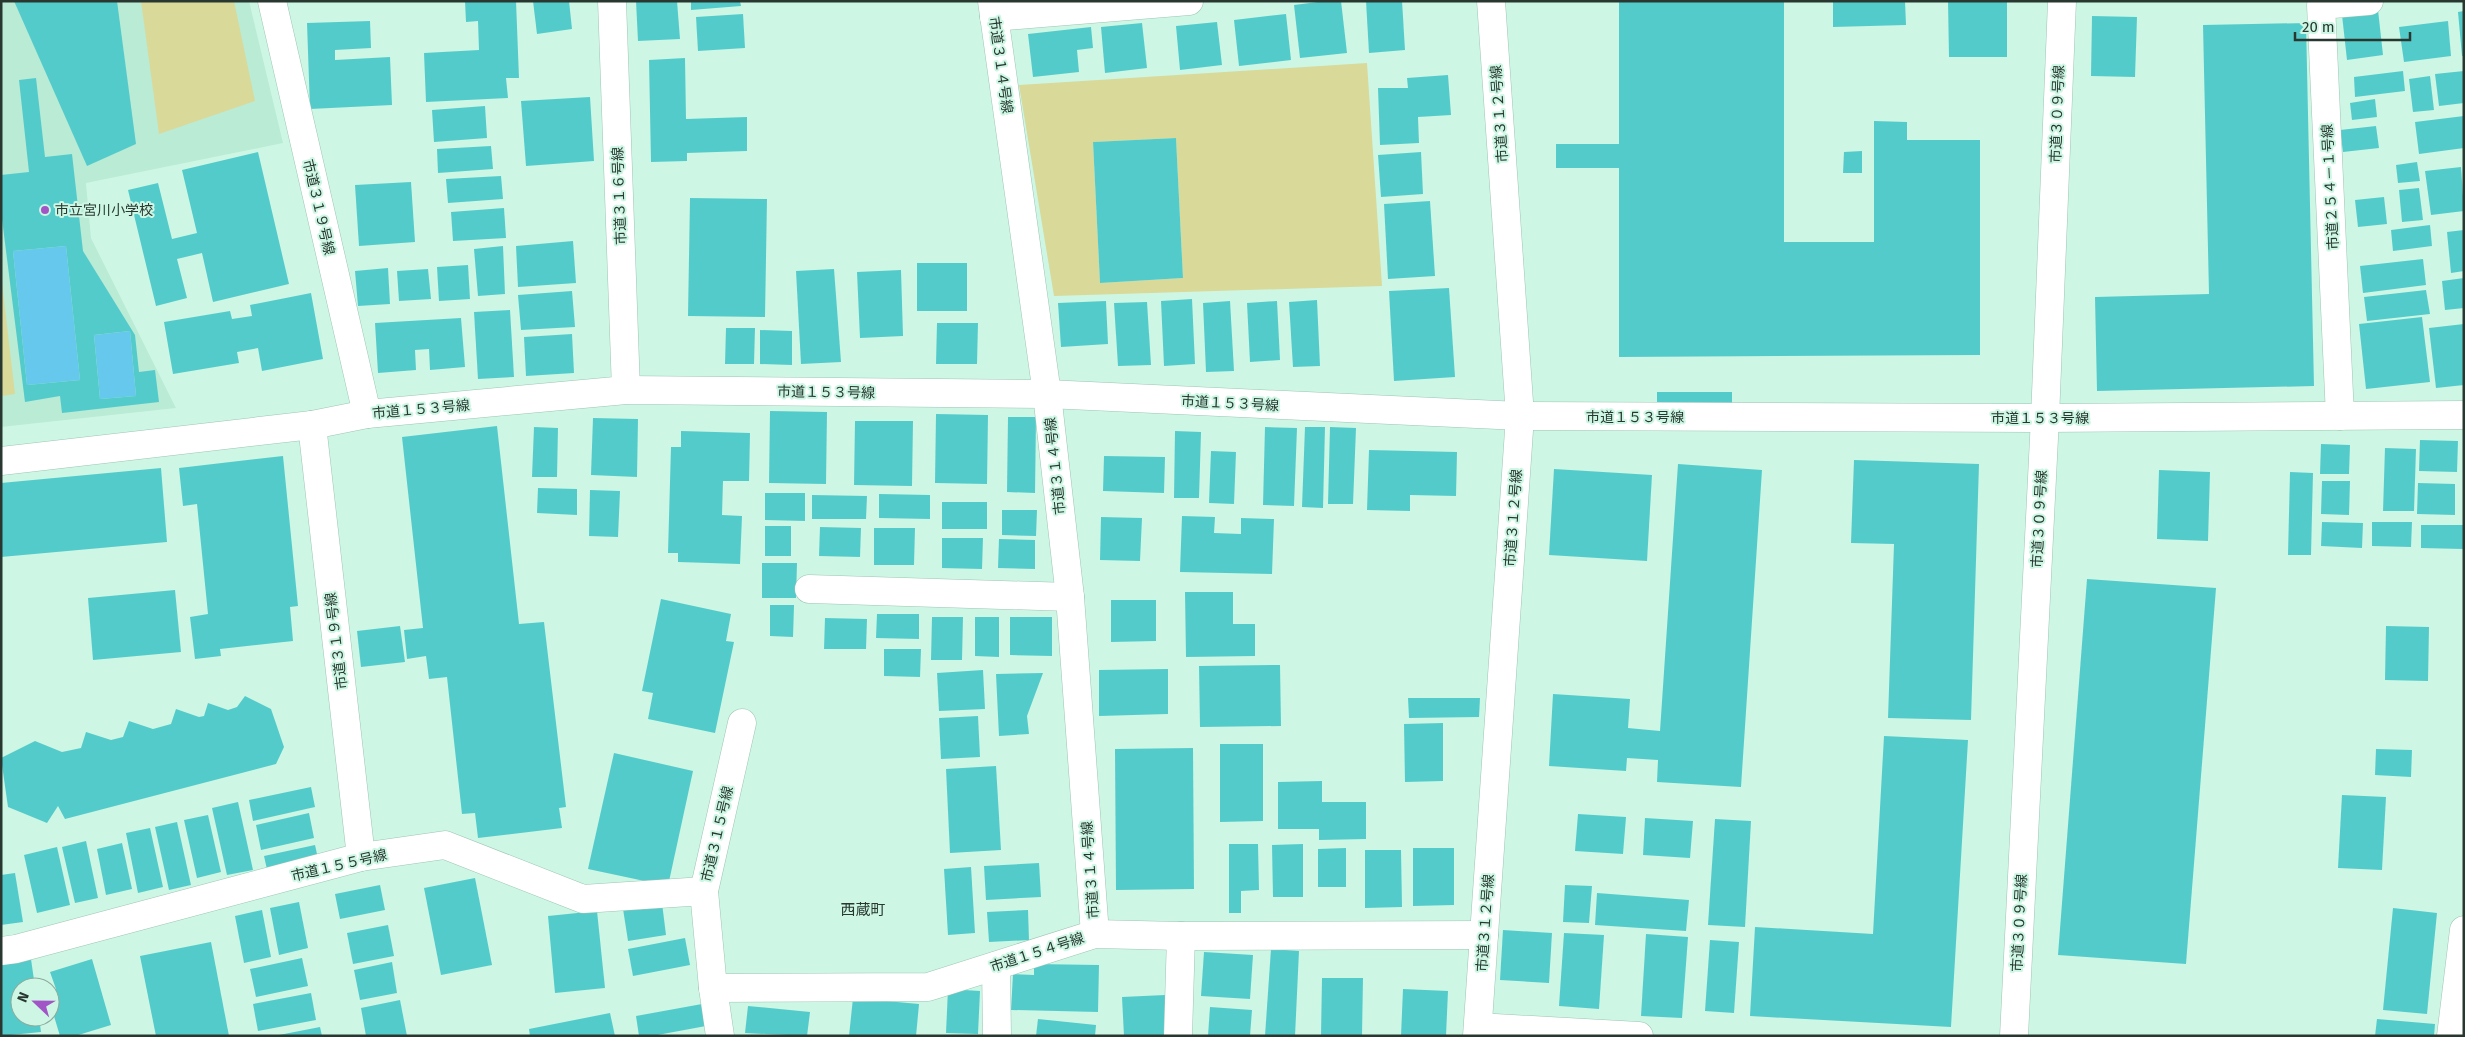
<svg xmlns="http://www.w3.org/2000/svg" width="2465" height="1037" viewBox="0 0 2465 1037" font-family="'Fira Sans','Noto Sans JP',sans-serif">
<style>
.built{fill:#baebd5}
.green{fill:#d9d99a;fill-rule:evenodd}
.water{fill:#67c8ed}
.building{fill:#54cbcb;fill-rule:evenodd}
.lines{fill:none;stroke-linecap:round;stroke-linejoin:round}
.minor-casing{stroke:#9dc5b4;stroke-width:29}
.minor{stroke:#fff;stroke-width:28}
.poi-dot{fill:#a255c7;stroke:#cdf7e4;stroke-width:2}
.labels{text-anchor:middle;stroke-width:4;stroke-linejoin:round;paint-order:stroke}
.street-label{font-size:14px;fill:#283831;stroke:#cdf7e4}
.poi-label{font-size:14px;fill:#283831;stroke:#cdf7e4;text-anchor:start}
.neighbourhood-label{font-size:15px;fill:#283831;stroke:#cdf7e4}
</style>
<rect width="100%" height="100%" fill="#cdf7e4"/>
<path class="built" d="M1 1H249L283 143 86 183 91 238 176 408 1 427Z"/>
<g class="green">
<path d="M141 1H234L255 101 159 134Z"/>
<path d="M1367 63 1382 286 1054 296 1019 85ZM1176 138 1183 278 1100 283 1093 142Z"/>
<path d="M1 274 15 394 1 396Z"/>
</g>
<g class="water">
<path d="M66 246 80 380 27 385 13 251Z"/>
<path d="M130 331 136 396 100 399 94 335Z"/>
</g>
<g class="building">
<path d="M14 1H117L136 144 87 166Z"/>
<path d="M465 1H516L519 78H506L508 98 426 102 424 53 479 50 478 21 466 22Z"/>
<path d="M533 1H569L572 29 537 34Z"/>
<path d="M636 1H677L680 39 638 41Z"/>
<path d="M691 1H740L741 6 691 10Z"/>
<path d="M1326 1H1341L1347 53 1300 58 1294 5Z"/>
<path d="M1366 1H1402L1405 50 1369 53Z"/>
<path d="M1619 1H1784V242H1874V121L1907 122V140H1980V355L1619 357V168H1556V144H1619Z"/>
<path d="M1833 1H1905L1906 25 1833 27Z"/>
<path d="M1948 1H2007V57H1949Z"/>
<path d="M2378 10 2383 55 2347 60 2342 15Z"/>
<path d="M2464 11V56H2462L2458 12Z"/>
<path d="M743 14 745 48 698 51 696 17Z"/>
<path d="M1286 14 1291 60 1239 66 1234 20Z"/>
<path d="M2092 16 2137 17 2135 77 2091 76Z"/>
<path d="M370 21 371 48 335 50V60L390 57 392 105 310 109 307 23Z"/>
<path d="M2448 21 2451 56 2404 62 2399 27Z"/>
<path d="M1217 22 1222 65 1180 70 1176 26Z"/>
<path d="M1142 23 1147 68 1105 73 1101 27Z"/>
<path d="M2306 23 2314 386 2097 391 2095 297 2209 294 2203 25Z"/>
<path d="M1091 27 1093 48 1077 50 1079 72 1033 77 1028 34Z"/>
<path d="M685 58 686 119 747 117V151L687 153V161L651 162 649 60Z"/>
<path d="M2403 71 2405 91 2355 97 2354 77Z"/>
<path d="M2464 71V103L2439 106 2435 74Z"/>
<path d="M1448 75 1451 115 1418 117 1419 143 1380 145 1378 88H1408L1407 78Z"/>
<path d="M2430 76 2434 110 2413 112 2409 79Z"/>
<path d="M36 78 45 157 72 154 83 251 135 335 139 372 155 370 159 402 62 413 60 396 25 402 1 211V175L29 172 19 80ZM66 246 80 380 27 385 13 251ZM130 331 136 396 100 399 94 335Z"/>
<path d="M590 97 594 161 526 166 521 101Z"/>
<path d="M2375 99 2377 117 2352 120 2350 103Z"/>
<path d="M485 106 487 138 434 142 432 110Z"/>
<path d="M2464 116V148L2419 154 2415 122Z"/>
<path d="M2376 126 2379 148 2343 152 2340 130Z"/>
<path d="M1176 138 1183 278 1100 283 1093 142Z"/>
<path d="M491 146 493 169 438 173 437 149Z"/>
<path d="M1862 151V173H1843L1844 152Z"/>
<path d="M258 152 289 284 213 302 202 253 177 259 187 298 156 306 128 190 158 183 172 239 197 233 182 170Z"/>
<path d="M1421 152 1423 194 1381 197 1378 155Z"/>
<path d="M2417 162 2420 181 2398 183 2396 165Z"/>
<path d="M2461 167 2464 211 2431 215 2425 171Z"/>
<path d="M501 176 503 199 448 203 446 179Z"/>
<path d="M411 182 415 242 359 246 355 185Z"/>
<path d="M2419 188 2423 220 2402 222 2399 190Z"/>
<path d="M2384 197 2387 224 2358 227 2355 200Z"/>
<path d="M690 198 767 199 765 317 688 316Z"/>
<path d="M1430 201 1435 276 1388 279 1384 204Z"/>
<path d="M504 208 506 238 453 241 451 212Z"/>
<path d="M2430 225 2432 246 2393 251 2391 230Z"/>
<path d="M2464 230V271L2451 273 2447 232Z"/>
<path d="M573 241 576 283 518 287 516 246Z"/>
<path d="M503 246 505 294 478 296 474 249Z"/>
<path d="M2423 259 2426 285 2363 293 2360 266Z"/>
<rect x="917" y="263" width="50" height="48"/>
<path d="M468 265 470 299 439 301 437 267Z"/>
<path d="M388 268 390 304 358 306 355 271Z"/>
<path d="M428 269 431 299 399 301 397 271Z"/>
<path d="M834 269 841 362 801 364 796 271Z"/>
<path d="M901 270 903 336 860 338 857 272Z"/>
<path d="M2464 278V308L2445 310 2442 281Z"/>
<path d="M1449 288 1455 377 1394 381 1389 291Z"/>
<path d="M2426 290 2430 314 2367 321 2364 297Z"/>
<path d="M572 291 575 327 521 330 518 295Z"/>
<path d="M311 293 323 359 262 371 258 348 237 352 239 363 173 374 164 322 230 311 232 319 252 316 250 305Z"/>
<path d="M1192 299 1195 364 1164 366 1161 301Z"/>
<path d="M1317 300 1320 366 1293 367 1289 302Z"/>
<path d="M1106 301 1108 344 1061 347 1058 303Z"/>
<path d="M1230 301 1234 371 1206 372 1203 303Z"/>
<path d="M1277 301 1280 360 1250 362 1247 303Z"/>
<path d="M1147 302 1151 365 1118 366 1114 303Z"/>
<path d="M510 310 514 377 478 379 474 312Z"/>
<path d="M2422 317 2430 382 2366 389 2359 324Z"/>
<path d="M461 318 465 367 430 370 429 349 415 350 416 370 378 373 375 323Z"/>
<path d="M937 323H978L977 364H936Z"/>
<path d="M2464 324V385L2436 388 2429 328Z"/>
<path d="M726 328H755L754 364H725Z"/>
<path d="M760 330 792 331V365L760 364Z"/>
<path d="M572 334 574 373 526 376 524 337Z"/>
<rect x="1657" y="392" width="75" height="13"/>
<path d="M770 411 827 412 826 484 769 483Z"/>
<path d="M936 414 988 415 987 484 935 483Z"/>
<path d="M1008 417H1036L1035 493 1007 492Z"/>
<path d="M593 418 638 419 637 477 591 475Z"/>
<path d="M855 421H913L912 486 854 485Z"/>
<path d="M497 426 519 624 544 622 566 807 559 808 562 828 478 838 475 813 462 814 447 677 429 679 426 656 407 659 404 630 423 628 402 437Z"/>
<path d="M534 427 558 428 557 477H532Z"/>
<path d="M1265 427 1297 428 1294 506 1263 505Z"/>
<path d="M1305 427H1325L1323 508 1302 507Z"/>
<path d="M1330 427 1356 428 1353 504H1328Z"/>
<path d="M681 431 750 433 749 481H723L722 515 742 516 740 564 678 562V553H668L671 447H681Z"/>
<path d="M1175 431 1201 432 1199 498H1174Z"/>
<path d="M2420 440 2458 441 2457 472 2419 471Z"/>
<path d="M2321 444 2350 445 2349 474H2320Z"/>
<path d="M2385 448 2416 449 2414 511H2383Z"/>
<path d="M1369 450 1457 452 1456 496 1410 495V511L1367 510Z"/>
<path d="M1211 451 1236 452 1234 504 1209 503Z"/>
<path d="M283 456 298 606 290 607 293 641 220 649 221 656 195 659 190 617 208 614 197 504 183 506 179 468Z"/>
<path d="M1104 456 1165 457 1164 493 1103 491Z"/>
<path d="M1854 460 1979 464 1971 720 1888 718 1894 544 1851 543Z"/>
<path d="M1678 464 1762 470 1741 787 1657 782 1658 760 1627 758 1626 771 1549 766 1553 694 1630 699 1628 728 1660 731Z"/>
<path d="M161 468 167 542 1 557V483Z"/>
<path d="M1554 469 1652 475 1647 561 1549 555Z"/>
<path d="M2159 470 2210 472 2208 541 2157 539Z"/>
<path d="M2290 472 2313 473 2311 555H2288Z"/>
<path d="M2322 481H2350L2349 515 2321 514Z"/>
<path d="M2418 483 2455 484V515L2417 514Z"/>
<path d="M538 488 577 489V515L537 513Z"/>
<path d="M590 490 620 491 618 537 589 536Z"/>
<path d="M765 493H805V521L765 520Z"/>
<path d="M879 494 930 495V519L879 518Z"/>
<path d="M812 495 867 496 866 519H812Z"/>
<rect x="942" y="502" width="45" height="27"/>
<path d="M1002 510H1037L1036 536 1002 535Z"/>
<path d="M1182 516 1215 517 1214 533 1241 534V518L1274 519 1272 574 1180 572Z"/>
<path d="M1101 517 1142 518 1140 561 1100 560Z"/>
<path d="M2322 522 2363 523 2362 548 2321 546Z"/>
<path d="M2372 522H2412L2411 547 2372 546Z"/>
<path d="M2421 525H2463V549L2421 548Z"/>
<rect x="765" y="526" width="26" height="30"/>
<path d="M820 527 861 528 860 557 819 556Z"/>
<path d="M874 528H915L914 565H874Z"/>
<path d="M942 538H983L982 569 942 568Z"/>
<path d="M999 539 1035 540V569L998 568Z"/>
<path d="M762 563H797L796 598H762Z"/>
<path d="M2087 579 2216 588 2186 964 2058 955Z"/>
<path d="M175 590 181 652 93 660 88 598Z"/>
<path d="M1185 592H1233V624H1255V656L1186 657Z"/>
<path d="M661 599 731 614 726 641 734 642 715 733 648 719 653 693 642 691Z"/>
<path d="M1111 600H1156V641L1111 642Z"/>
<path d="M770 605H794L793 637 770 636Z"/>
<path d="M877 614H919V639L876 638Z"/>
<path d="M932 617H963L962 660H931Z"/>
<path d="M975 617H999V657L975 656Z"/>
<path d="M1010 617H1052V656L1010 655Z"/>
<path d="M825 618 867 619 866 649H824Z"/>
<path d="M400 626 405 662 361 667 357 631Z"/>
<path d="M2386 626 2429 627 2428 681 2385 680Z"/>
<path d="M884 649H921L920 677 884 676Z"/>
<path d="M1280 665 1281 726 1200 727 1199 666Z"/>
<path d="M1168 669V714L1099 716V670Z"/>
<path d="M983 670 985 709 939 711 937 673Z"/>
<path d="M1043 673 1027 716 1029 734 999 736 996 674Z"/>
<path d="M245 696 271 709 284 747 276 764 65 819 58 806 47 823 8 807 1 758 35 741 62 752 81 748 86 732 111 740 123 737 129 721 153 729 171 724 176 709 199 717 204 716 208 703 228 710 237 707Z"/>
<path d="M1408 698H1480L1479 717 1409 718Z"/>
<path d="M978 716 980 757 941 759 939 718Z"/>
<path d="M1443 723V781L1405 782 1404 724Z"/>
<path d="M1884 736 1968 740 1951 1027 1750 1016 1755 927 1873 934Z"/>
<path d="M1220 744H1263V821L1220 822Z"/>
<path d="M1193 748 1194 889 1116 890 1115 749Z"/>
<path d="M2376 749 2412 750 2411 777 2375 775Z"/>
<path d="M614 753 693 771 668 886 588 869Z"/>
<path d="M996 766 1001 850 950 853 946 769Z"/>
<path d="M1322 781V802H1366V839L1319 840V829H1278V782Z"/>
<path d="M311 787 315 807 253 821 249 800Z"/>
<path d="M2342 795 2386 797 2382 870 2338 868Z"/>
<path d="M238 802 253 870 227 875 212 808Z"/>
<path d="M309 813 314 838 261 850 256 825Z"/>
<path d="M1578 814 1626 817 1623 854 1575 851Z"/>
<path d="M208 815 221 872 197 878 184 820Z"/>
<path d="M1645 818 1693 821 1690 858 1643 855Z"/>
<path d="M1715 819 1751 821 1745 927 1708 925Z"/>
<path d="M177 822 191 885 169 890 155 827Z"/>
<path d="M150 828 163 887 138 893 126 833Z"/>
<path d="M86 841 98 898 75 903 62 847Z"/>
<path d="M122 843 132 889 106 895 97 849Z"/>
<path d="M1229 844H1258L1259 890 1241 891V913H1229Z"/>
<path d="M1303 844V897H1273L1272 845Z"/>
<path d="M315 845 319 863 268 874 264 856Z"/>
<path d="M57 847 70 905 37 913 24 855Z"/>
<path d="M1346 848V887H1318V849Z"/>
<path d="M1413 848H1454V905L1413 906Z"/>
<path d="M1365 850H1401L1402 907 1365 908Z"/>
<path d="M1039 863 1041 897 986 900 984 866Z"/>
<path d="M971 867 975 933 948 935 944 869Z"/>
<path d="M15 873 23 922 1 925V875Z"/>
<path d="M475 878 492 965 441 975 424 888Z"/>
<path d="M380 885 385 910 340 919 335 894Z"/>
<path d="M1565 885 1592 886 1589 923 1563 922Z"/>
<path d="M1597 893 1689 900 1686 931 1595 925Z"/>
<path d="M299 902 308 948 279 955 270 908Z"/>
<path d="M662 903 666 935 628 941 623 909Z"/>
<path d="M2393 908 2437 913 2427 1014 2383 1010Z"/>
<path d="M262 910 271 957 244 963 235 916Z"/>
<path d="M1028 910 1029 940 989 942 987 912Z"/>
<path d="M597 911 605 988 555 993 548 916Z"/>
<path d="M388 925 394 956 353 964 347 933Z"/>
<path d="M1503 930 1552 933 1549 983 1500 980Z"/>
<path d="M1564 933 1604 935 1599 1009 1559 1006Z"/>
<path d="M1646 934 1688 937 1682 1018 1641 1016Z"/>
<path d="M685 938 690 965 633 976 628 949Z"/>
<path d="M1710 940 1739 942 1734 1013 1705 1011Z"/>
<path d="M211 942 229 1036H156L140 956Z"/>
<path d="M1271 949 1299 951 1295 1036H1265Z"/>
<path d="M1204 952 1253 955 1250 999 1201 996Z"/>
<path d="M302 958 308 986 256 997 250 969Z"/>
<path d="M31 959 35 987H20V1017H39L41 1032 1 1036V963Z"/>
<path d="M92 959 111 1025 75 1036H60L50 1003V991L56 989 50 972Z"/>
<path d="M392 962 397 993 360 1000 354 970Z"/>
<path d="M1034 964 1099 965 1098 1012 1011 1010 1013 974 1034 975Z"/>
<path d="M1322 978H1363L1362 1036H1321Z"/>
<path d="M948 989 980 991 978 1034 946 1033Z"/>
<path d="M1403 989 1448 991 1446 1036H1401Z"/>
<path d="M311 993 316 1020 258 1031 253 1004Z"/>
<path d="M1165 995 1167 1036H1124L1122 997Z"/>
<path d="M853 998 919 1004 916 1036H849Z"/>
<path d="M400 1000 407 1036H366L361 1008Z"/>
<path d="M702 1004 706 1026 652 1036H639L636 1016Z"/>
<path d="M748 1006 810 1012 807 1036 745 1033Z"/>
<path d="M1210 1007 1252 1010 1250 1036H1208Z"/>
<path d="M610 1013 615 1036H530L529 1029Z"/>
<path d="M1038 1019 1096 1025 1095 1036H1036Z"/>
<path d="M2377 1019 2435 1024 2434 1036H2375Z"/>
<path d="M320 1027 322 1036H279V1035Z"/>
</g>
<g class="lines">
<g class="minor-casing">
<g id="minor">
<path d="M272 1 367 414"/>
<path d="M612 1 626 390"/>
<path d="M992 1 1047 394 1070 597 1095 934"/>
<path d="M994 17 1189 1"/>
<path d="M2340 416 2321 5 2369 1"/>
<path d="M312 425 361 857"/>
<path d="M1 461 312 425 367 414 626 390 1047 394 1520 416 2045 418 2464 415"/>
<path d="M809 589 1070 597"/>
<path d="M1 951 16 949 361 857 445 845 583 899 704 891"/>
<path d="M996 966 997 1036"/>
<path d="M713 988 928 987 1095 934 1181 936 1484 935"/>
<path d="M1478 1027 1639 1036"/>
<path d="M720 1036 713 988 704 891 742 723"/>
<path d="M1178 1036 1181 936"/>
<path d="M1477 1036 1520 416 1491 1"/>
<path d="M2014 1036 2045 418 2062 1"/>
<path d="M2451 1036 2464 930"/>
</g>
</g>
<use href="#minor" class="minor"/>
</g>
<circle class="poi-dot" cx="45" cy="210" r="5"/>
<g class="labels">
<g class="street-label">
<text transform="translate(1001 65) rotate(82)" y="5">市道３１４号線</text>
<text transform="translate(1499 114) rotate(-94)" y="5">市道３１２号線</text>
<text transform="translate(2057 114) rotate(-88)" y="5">市道３０９号線</text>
<text transform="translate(2330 187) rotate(-93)" y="5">市道２５４－１号線</text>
<text transform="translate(619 196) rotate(-92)" y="5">市道３１６号線</text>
<text transform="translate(319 207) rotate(77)" y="5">市道３１９号線</text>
<text transform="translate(826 392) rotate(1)" y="5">市道１５３号線</text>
<text transform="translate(1230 403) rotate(3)" y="5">市道１５３号線</text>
<text transform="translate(421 409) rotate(-5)" y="5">市道１５３号線</text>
<text x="1635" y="422">市道１５３号線</text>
<text x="2040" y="423">市道１５３号線</text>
<text transform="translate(1055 466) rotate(-96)" y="5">市道３１４号線</text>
<text transform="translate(1513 518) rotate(-86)" y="5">市道３１２号線</text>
<text transform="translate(2039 519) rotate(-87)" y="5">市道３０９号線</text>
<text transform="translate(336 641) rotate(-97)" y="5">市道３１９号線</text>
<text transform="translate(717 834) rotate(-77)" y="5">市道３１５号線</text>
<text transform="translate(339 865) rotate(-13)" y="5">市道１５５号線</text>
<text transform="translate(1090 870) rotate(-94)" y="5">市道３１４号線</text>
<text transform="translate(1485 923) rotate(-86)" y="5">市道３１２号線</text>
<text transform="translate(2019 923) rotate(-87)" y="5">市道３０９号線</text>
<text transform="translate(1037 952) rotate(-18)" y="5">市道１５４号線</text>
</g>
<g class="poi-label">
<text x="55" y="215">市立宮川小学校</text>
</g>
<g class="neighbourhood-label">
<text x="863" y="915">西蔵町</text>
</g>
</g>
<rect width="2465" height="1037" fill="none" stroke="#283831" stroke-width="5"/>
<g transform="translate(35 1002) rotate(292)"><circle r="24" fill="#cdf7e4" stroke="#8bab9c"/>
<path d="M0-4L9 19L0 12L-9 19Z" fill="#a255c7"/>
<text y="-8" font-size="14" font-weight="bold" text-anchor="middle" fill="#283831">N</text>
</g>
<path d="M2295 32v8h115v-8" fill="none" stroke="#283831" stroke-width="2.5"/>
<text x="2302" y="32" font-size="15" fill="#283831" stroke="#cdf7e4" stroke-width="4" paint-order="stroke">20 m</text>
</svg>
